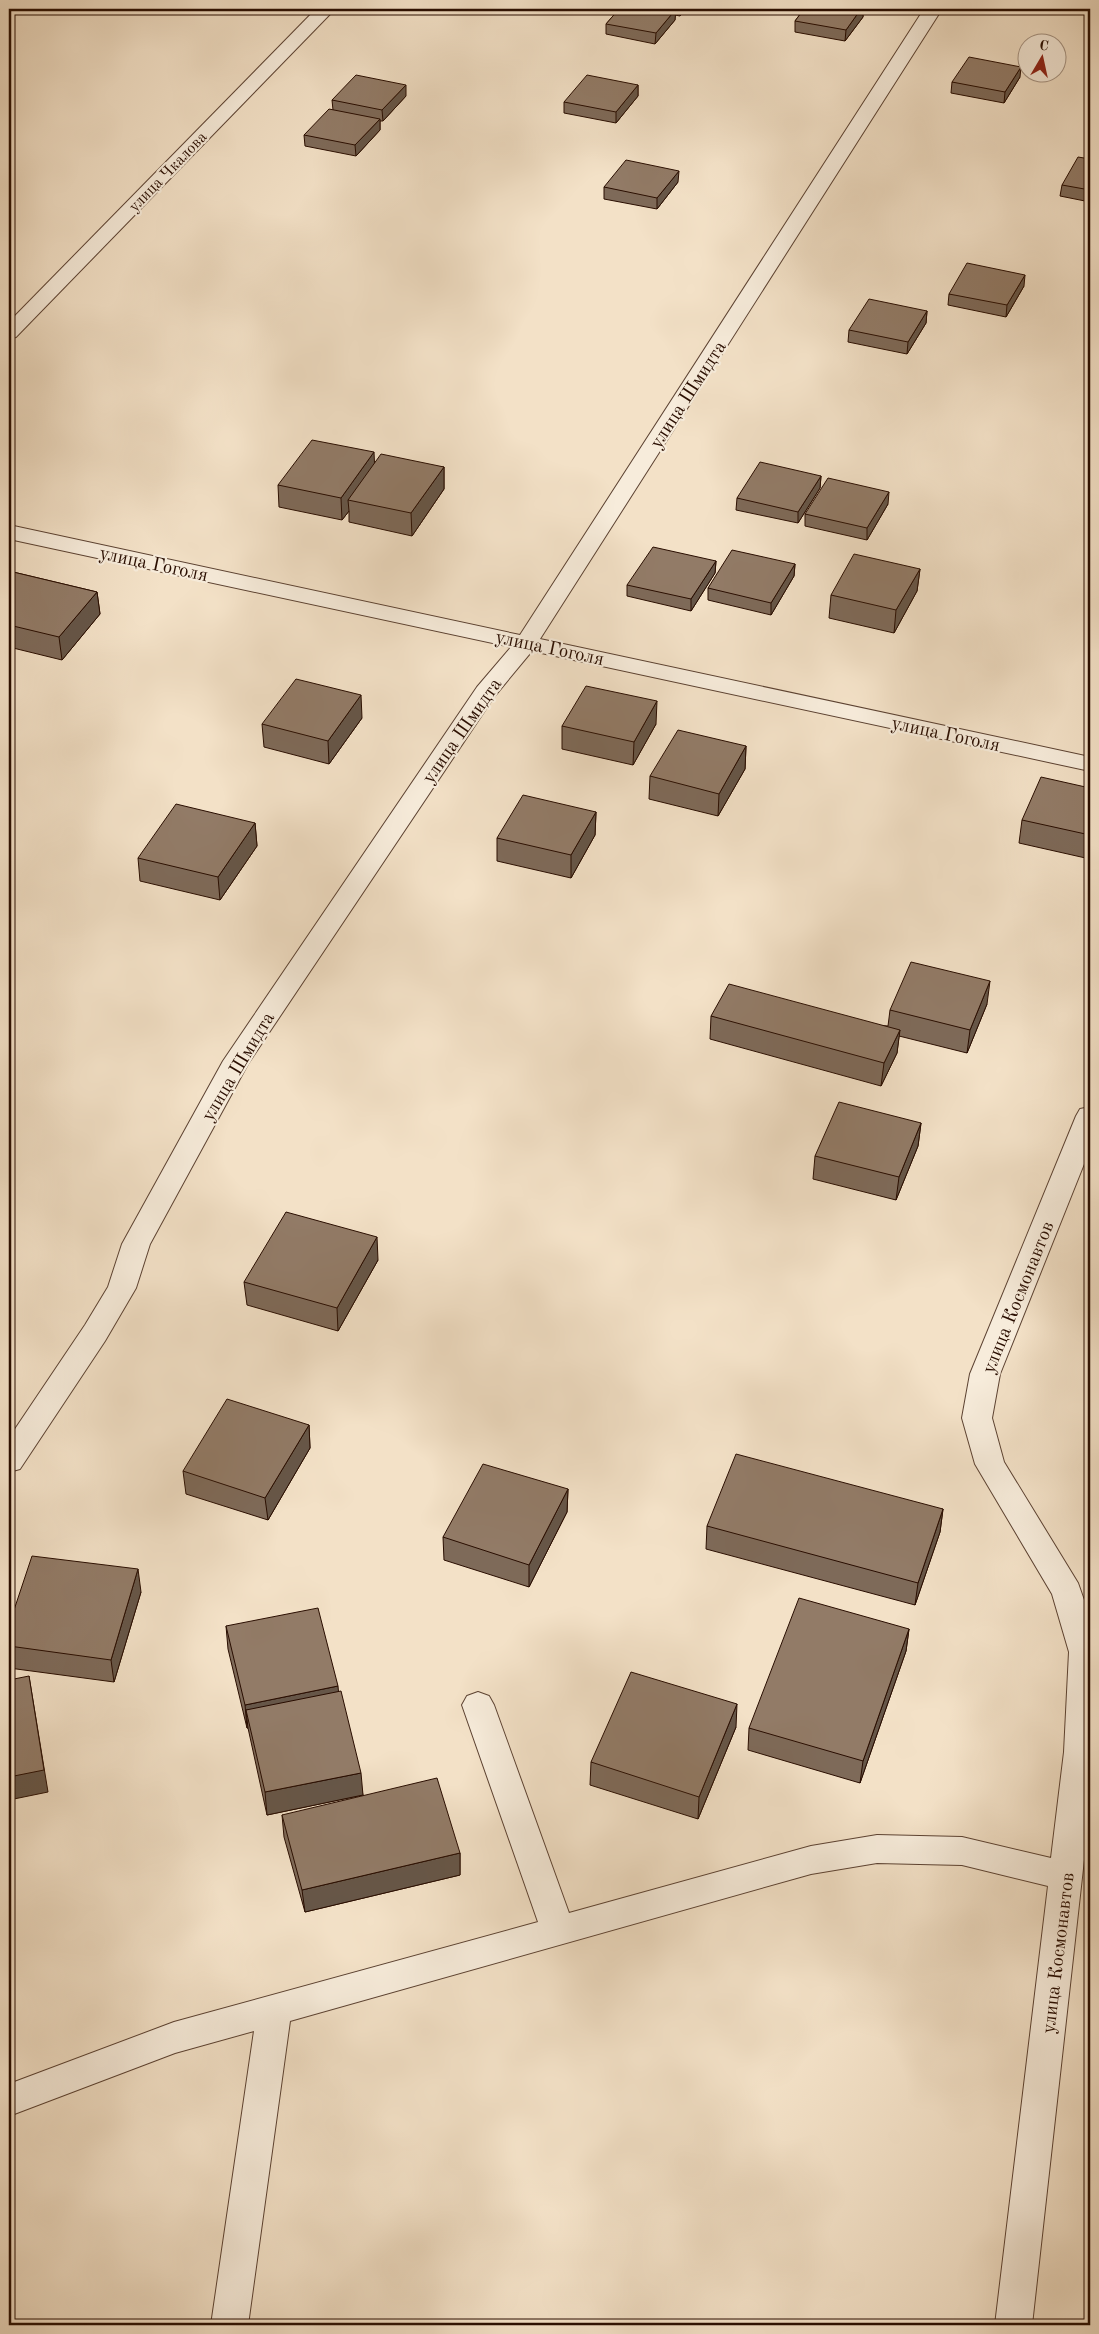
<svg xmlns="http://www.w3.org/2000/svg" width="1099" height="2334" viewBox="0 0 1099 2334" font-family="'Old Standard TT',serif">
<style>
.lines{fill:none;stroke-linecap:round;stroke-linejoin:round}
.minor-casing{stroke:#5c4232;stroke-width:2}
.minor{fill:#f7ecdb;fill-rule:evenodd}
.wall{fill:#7e6a59;stroke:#290d00}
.shaded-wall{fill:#665648;stroke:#290d00}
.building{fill:#927b67;stroke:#290d00}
.labels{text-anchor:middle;stroke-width:4.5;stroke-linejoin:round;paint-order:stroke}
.far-street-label{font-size:16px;fill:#290d00;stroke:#f7ecdb}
.street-label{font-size:19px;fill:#290d00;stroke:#f7ecdb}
</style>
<rect width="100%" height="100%" fill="#f3e1c7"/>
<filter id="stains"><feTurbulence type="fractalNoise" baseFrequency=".004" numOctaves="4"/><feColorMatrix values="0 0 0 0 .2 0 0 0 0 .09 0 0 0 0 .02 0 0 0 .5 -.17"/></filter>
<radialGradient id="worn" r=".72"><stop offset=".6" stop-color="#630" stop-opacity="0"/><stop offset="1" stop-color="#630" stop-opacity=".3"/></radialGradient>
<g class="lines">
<g class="minor-casing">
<g id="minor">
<path d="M316 9H335L16 337 9 339V322Z"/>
<path d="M924 9H942L540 639 1090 757V771L532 651 494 697 248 1064 150 1244 136 1288 105 1341 20 1469 9 1472V1438L85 1325 108 1287 122 1244 223 1061 477 687 511 647 9 539V525L520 635Z"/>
<path d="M1090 1107V1149L1000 1374 992 1418 1004 1462 1078 1583 1090 1617V1806L1032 2325H995L1048 1886 962 1865 877 1863 811 1874 290 2021 248 2325H211L254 2031 175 2053 9 2116V2084L174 2022 538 1922 462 1705 467 1696 478 1692 489 1696 494 1705 569 1913 811 1846 877 1835 962 1837 1051 1858 1064 1752 1069 1652 1052 1594 975 1464 962 1418 970 1374 1076 1116 1080 1109Z"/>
</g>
</g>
<use href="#minor" class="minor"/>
</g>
<g class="wall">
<path d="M619 9H686L680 16 675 15V20L655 44 606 34V24Z"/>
<path d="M804 9H863V17L845 41 795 32V21Z"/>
<path d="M1020 77 1004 103 951 93 952 82Z"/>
<path d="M638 85V96L616 123 564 113V102Z"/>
<path d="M406 96 383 121H380V130L356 156 305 146 304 135 333 110 332 100Z"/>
<path d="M1090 148V202L1060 196 1062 185 1088 159 1089 151Z"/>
<path d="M678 182 657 209 604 199V187Z"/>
<path d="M1024 286 1006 317 948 305 949 294Z"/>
<path d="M927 311 926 323 907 354 848 342 849 330Z"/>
<path d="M375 462 444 467V489L412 536 349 522V511L342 520 279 507 278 485Z"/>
<path d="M821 476 820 488 798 523 736 510 737 498Z"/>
<path d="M888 504 867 540 805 526V514Z"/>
<path d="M716 561 715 573 691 611 627 596V585Z"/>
<path d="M795 564 794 576 771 615 708 600V588Z"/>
<path d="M920 569 917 591 894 633 829 618 831 595Z"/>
<path d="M9 571 97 592 100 614 62 660 9 647Z"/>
<path d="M362 718 329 764 264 747 262 724Z"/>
<path d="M656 724 633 765 562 749V726Z"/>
<path d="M746 746 745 769 718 816 649 799 650 776Z"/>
<path d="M1090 788V859L1019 843 1022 820Z"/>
<path d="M596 812 595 835 571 878 497 861V838Z"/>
<path d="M255 823 257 846 220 900 140 881 138 858Z"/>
<path d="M987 1004 967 1053 899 1036 897 1053 881 1086 710 1039 711 1016 888 1026 890 1010Z"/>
<path d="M921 1123 918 1146 896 1200 813 1179 815 1156Z"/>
<path d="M378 1260 338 1331 247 1305 244 1282Z"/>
<path d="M309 1425 310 1448 268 1520 186 1494 183 1471Z"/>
<path d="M568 1489 567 1512 529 1587 444 1560 443 1537Z"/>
<path d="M943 1509 940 1532 915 1605 706 1549 707 1526Z"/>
<path d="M141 1592 114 1682 9 1668V1625Z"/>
<path d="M226 1626 338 1691 363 1795 267 1815 248 1728H247L228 1649Z"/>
<path d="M909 1629 906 1651 860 1783 748 1750 749 1728Z"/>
<path d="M736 1727 698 1819 590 1785 591 1762Z"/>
<path d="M282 1815 460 1853V1875L305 1912 284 1837Z"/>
</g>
<g class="shaded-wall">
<path d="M676 9 675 20 655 44 656 33Z"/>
<path d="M680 9H686L680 16Z"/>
<path d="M861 9H863V17L845 41 846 30Z"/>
<path d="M1021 67 1020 77 1004 103 1005 92Z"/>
<path d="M406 85V96L383 121 382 110Z"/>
<path d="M638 85V96L616 123V112Z"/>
<path d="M380 119V130L356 156 355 145Z"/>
<path d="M679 171 678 182 657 209V198Z"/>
<path d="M1025 275 1024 286 1006 317 1007 305Z"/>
<path d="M927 311 926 323 907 354 908 342Z"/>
<path d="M374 452 375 474 348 500 349 511 342 520 341 498Z"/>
<path d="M444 467V489L412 536 411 513Z"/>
<path d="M821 476 820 488 798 523V512Z"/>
<path d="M889 492 888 504 867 540V528Z"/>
<path d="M716 561 715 573 691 611V599Z"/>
<path d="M795 564 794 576 771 615V603Z"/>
<path d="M920 569 917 591 894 633 896 610Z"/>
<path d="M97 592 100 614 62 660 59 637Z"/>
<path d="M361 695 362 718 329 764 328 741Z"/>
<path d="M657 701 656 724 633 765 634 742Z"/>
<path d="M746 746 745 769 718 816 719 794Z"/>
<path d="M596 812 595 835 571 878V855Z"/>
<path d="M255 823 257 846 220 900 218 877Z"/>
<path d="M990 981 987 1004 967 1053 970 1030Z"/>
<path d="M900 1030 897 1053 881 1086 884 1063Z"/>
<path d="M921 1123 918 1146 896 1200 899 1177Z"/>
<path d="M377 1237 378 1260 338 1331 337 1308Z"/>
<path d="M309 1425 310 1448 268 1520 265 1498Z"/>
<path d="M568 1489 567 1512 529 1587V1565Z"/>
<path d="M943 1509 940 1532 915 1605 918 1583Z"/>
<path d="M138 1569 141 1592 114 1682 111 1660Z"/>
<path d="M909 1629 906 1651 860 1783 863 1761Z"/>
<path d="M29 1676 48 1792 9 1800V1777Z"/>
<path d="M338 1686 340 1709 246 1710 248 1728H247L245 1705Z"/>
<path d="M737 1704 736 1727 698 1819 699 1797Z"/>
<path d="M361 1773 363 1795 267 1815 265 1792Z"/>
<path d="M460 1853V1875L305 1912 302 1890Z"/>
</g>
<g class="building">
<path d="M619 9H676L656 33 606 24Z"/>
<path d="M804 9H861L846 30 795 21Z"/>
<path d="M969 57 1021 67 1005 92 952 82Z"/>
<path d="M356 75 406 85 382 110 332 100Z"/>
<path d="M587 75 638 85 616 112 564 102Z"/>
<path d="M329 109 380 119 355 145 304 135Z"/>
<path d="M1078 157 1090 159V190L1062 185Z"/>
<path d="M626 160 679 171 657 198 604 187Z"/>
<path d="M967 263 1025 275 1007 305 949 294Z"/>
<path d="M869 299 927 311 908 342 849 330Z"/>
<path d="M312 440 374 452 341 498 278 485Z"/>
<path d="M381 454 444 467 411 513 348 500Z"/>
<path d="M760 462 821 476 798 512 737 498Z"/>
<path d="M828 478 889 492 867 528 805 514Z"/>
<path d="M653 547 716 561 691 599 627 585Z"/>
<path d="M732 550 795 564 771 603 708 588Z"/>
<path d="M854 554 920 569 896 610 831 595Z"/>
<path d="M9 571 97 592 59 637 9 625Z"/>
<path d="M296 679 361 695 328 741 262 724Z"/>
<path d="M586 686 657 701 634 742 562 726Z"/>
<path d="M678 730 746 746 719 794 650 776Z"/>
<path d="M1041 777 1090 788V835L1022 820Z"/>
<path d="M523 795 596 812 571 855 497 838Z"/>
<path d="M176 804 255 823 218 877 138 858Z"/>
<path d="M911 962 990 981 970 1030 890 1010Z"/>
<path d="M729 984 900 1030 884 1063 711 1016Z"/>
<path d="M839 1102 921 1123 899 1177 815 1156Z"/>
<path d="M286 1212 377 1237 337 1308 244 1282Z"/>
<path d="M227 1399 309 1425 265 1498 183 1471Z"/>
<path d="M736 1454 943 1509 918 1583 707 1526Z"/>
<path d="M483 1464 568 1489 529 1565 443 1537Z"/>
<path d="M32 1556 138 1569 111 1660 9 1646V1625Z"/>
<path d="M799 1598 909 1629 863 1761 749 1728Z"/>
<path d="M318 1608 338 1686 245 1705 226 1626Z"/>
<path d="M631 1672 737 1704 699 1797 591 1762Z"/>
<path d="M29 1676 44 1770 9 1777V1680Z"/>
<path d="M341 1691 361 1773 265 1792 246 1710Z"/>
<path d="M437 1778 460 1853 302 1890 282 1815Z"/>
</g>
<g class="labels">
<g class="far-street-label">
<text transform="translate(167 171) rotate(-46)" y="6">улица Чкалова</text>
</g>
<g class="street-label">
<text transform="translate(687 394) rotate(-57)" y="7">улица Шмидта</text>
<text transform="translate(154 563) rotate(12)" y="7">улица Гоголя</text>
<text transform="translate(550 647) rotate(12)" y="7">улица Гоголя</text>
<text transform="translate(461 730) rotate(-55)" y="7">улица Шмидта</text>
<text transform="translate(946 733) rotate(12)" y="7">улица Гоголя</text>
<text transform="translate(237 1066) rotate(-59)" y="7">улица Шмидта</text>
<text transform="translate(1017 1297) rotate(-68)" y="7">улица Космонавтов</text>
<text transform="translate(1057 1953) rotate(-83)" y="7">улица Космонавтов</text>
</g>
</g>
<rect width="1099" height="2334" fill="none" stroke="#f3e1c7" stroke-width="30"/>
<rect x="10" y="10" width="1079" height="2314" fill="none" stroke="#290d00" stroke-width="2.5"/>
<rect x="15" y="15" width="1069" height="2304" fill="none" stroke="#290d00"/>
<g transform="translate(1042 58) rotate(9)"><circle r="24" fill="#f7ecdb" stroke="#a59383"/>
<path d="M0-4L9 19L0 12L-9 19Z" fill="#8f2418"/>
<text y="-8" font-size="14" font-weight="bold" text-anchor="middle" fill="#290d00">С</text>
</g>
<rect width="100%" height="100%" filter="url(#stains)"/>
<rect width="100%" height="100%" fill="url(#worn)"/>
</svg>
